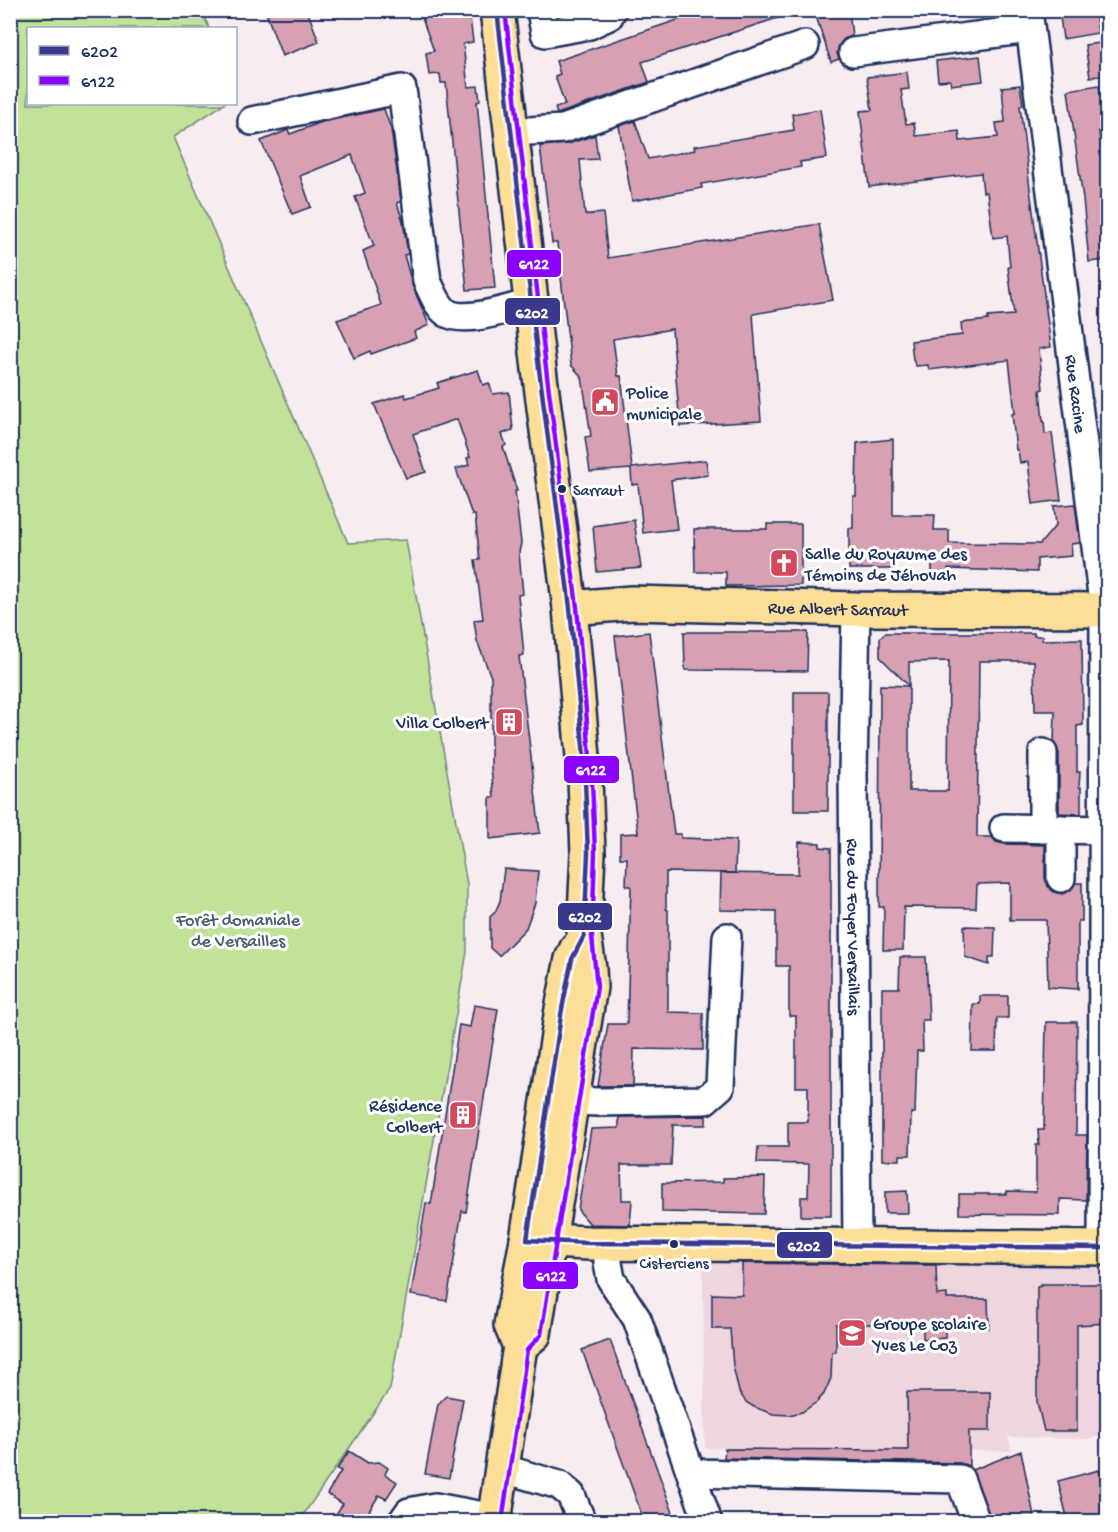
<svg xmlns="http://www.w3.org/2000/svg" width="1118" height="1532" viewBox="0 0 1118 1532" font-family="'Gochi Hand',sans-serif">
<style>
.built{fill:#eed5de}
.green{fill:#c2e199;stroke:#6e887c;stroke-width:1.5}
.building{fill:#d8a0b3;stroke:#1b2f5e;stroke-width:1.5}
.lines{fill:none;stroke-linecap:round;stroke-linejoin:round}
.minor-casing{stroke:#1b2f5e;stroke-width:32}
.major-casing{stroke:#1b2f5e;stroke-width:38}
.minor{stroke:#fff;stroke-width:27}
.major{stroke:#fdde96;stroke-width:33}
.bus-1-casing{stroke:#fff;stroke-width:9}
.bus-2-casing{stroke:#fff;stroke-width:9}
.bus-1{stroke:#3a398e;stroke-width:4.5}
.bus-2{stroke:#8c00ff;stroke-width:4.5}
.bus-dot{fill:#1b2f5e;stroke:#fff;stroke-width:2}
.labels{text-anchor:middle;stroke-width:6;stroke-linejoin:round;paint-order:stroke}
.bus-label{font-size:16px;fill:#1b2f5e;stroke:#fff;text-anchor:start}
.poi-label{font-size:18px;fill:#1b2f5e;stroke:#fff;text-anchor:start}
.street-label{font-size:18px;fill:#1b2f5e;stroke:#fff}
.park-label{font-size:18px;fill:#455c6d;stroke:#fff}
.line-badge{stroke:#fff;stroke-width:2}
.badge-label{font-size:16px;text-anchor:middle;font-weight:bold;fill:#fff}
</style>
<rect width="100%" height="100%" fill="#f7ecf0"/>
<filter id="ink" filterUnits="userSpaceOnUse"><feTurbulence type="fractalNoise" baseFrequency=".0167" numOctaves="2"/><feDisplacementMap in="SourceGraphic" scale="12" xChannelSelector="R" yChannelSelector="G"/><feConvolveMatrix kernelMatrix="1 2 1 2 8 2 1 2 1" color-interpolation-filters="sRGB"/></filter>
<g filter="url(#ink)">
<path class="built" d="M703 1260 1107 1264V1434L1087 1439 1008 1437 1012 1451 705 1448Z"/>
<path class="green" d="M10 11H202L209 28H28V104H224L173 137 348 543 406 540 467 884V952L390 1389 299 1521H11Z"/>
<g class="building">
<path d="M265 10H307L319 42 282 56Z"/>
<path d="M419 10H469L473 42 463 44 468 87 478 86 480 101 477 102 495 288 467 290 446 83H441L440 74 429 75 426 53 434 51Z"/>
<path d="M707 10H789L790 14 642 62 649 82 557 114 555 108 565 105 555 76 560 74 556 61Z"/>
<path d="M814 10H849L852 36 844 39 839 45 837 53 839 59 831 62Z"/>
<path d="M1059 10H1095L1098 33 1063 39Z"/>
<path d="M1107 42V75L1090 77 1085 45Z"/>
<path d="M980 56 983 81 951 85 950 80 938 81 936 61Z"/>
<path d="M907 72 909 89 901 90 906 124 914 123 916 136 959 131 960 141 998 137 996 123 1005 122 1002 87 1020 85 1023 105 1020 106 1030 189 1051 347 1039 349 1043 389 1040 390 1043 421H1044L1045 434 1052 433 1061 500 1033 504 1028 462 1020 463 1018 450H1016L1012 414 1015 413 1009 360 929 370 928 365 916 366 913 360 911 341 962 335 961 323 988 320V317L1014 315 1008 267H1010L1007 236 993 238 987 192H983L981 173 869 187 860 111 872 110 867 77Z"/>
<path d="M1099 85 1106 130 1099 131 1104 168H1107V260L1089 262 1083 199 1068 90Z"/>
<path d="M384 109 391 129 401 201 397 203 403 221 408 254 404 255 413 287 429 325 414 332 416 338 371 354 370 351 354 358 337 320 381 305 363 251 374 246 355 197 365 193 352 155 300 176 311 207 292 214 261 141 288 130 290 134 322 122Z"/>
<path d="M820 109 827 158 800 162 801 167 701 184 702 188 632 201 619 126 635 121 648 159 695 150 694 146 794 130 792 114Z"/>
<path d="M595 135 598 159 580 160 585 215 603 213 608 258 819 224 833 300 753 314 761 421 680 426 672 329 613 339 618 376H621L632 468 706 460 708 475 671 480 677 529 643 533 638 484 632 485 631 469 590 472 585 437 591 436 582 377 571 365 557 243H552L540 146 568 144Z"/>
<path d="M478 370 483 385 489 383 493 394 509 392 513 430 502 434 506 445 503 447 517 491H515L521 543 519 553 523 594 518 595 524 655 519 656 540 833 490 839V797H494L491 768V677L477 641 474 620 483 619 475 560H480L475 515H472L456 469 469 465 467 458 470 457 457 419 413 434 426 472 406 478 374 404 405 394 406 398 439 388 437 383Z"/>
<path d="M893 439V515H935L934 530H949V543L1040 544 1056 525 1054 506 1075 504 1080 543 1071 544 1072 556 1037 559V572L948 569V578H932V554L893 557V569H849V528H853V496H856L857 443Z"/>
<path d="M634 520 641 568 597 572 593 526Z"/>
<path d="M767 524H801V585L726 586V572H695L694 529H767Z"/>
<path d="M649 632 674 834H681V838L736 840 735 873 666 872V909L668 910V1012L703 1013V1050L634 1049 633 1086H598L608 1024H627L631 886H626L627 858H620V834L638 833 615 636Z"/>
<path d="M684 632H808L807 671 685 670Z"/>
<path d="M885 633H1034V636H1042V640L1082 639 1083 725 1077 726V772H1080L1079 787H1081V814L1059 813V753L1054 743 1055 711H1035L1034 661H979L977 837H992L996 842 1004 844 1045 845V878L1048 886 1054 892 1062 894 1069 891 1075 883H1082V921H1078V989L1048 987 1046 920H1010V883L977 884 976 908 904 907 903 950H883L884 907H879L880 685 909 686V791H948L949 661 909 662V686L880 657V638Z"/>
<rect x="794" y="692" width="34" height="119"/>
<path d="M799 842 820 843V847L831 848V1216H801V1197H808L809 1164 757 1163 758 1147H788V1122H808V1087H796V1016H789V966H776V911L720 910 721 873 798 874Z"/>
<path d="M504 869 538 871 535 903 526 928 499 956 490 948V917L495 912 500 901Z"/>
<path d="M964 926 995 927 994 957H989V965L965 957Z"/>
<path d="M900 957H926L929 1020H922L923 1051H917L915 1113H911L910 1155H900V1160H882V988H899Z"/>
<path d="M980 996H1008V1018H997L996 1051H972L973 1004H980Z"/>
<path d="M474 1005 498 1009 466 1212 462 1211 447 1301 411 1295 426 1203 431 1204 459 1025 470 1027Z"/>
<path d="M1046 1022H1077L1076 1135H1087L1086 1200 1060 1199V1215L959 1214V1194H1007V1191L1036 1192V1145H1039L1038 1130H1044Z"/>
<path d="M706 1116V1125H673L671 1165H621L622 1200H632L630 1225 590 1224 578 1210 591 1129 619 1128V1117Z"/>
<path d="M765 1177 764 1214 662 1212V1183L723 1182V1178Z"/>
<path d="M907 1191 908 1213H885V1192Z"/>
<path d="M742 1263 936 1265 937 1295 947 1294V1299H988L989 1328H945V1338L923 1339V1324H836V1352H832L831 1378 824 1394 817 1402 802 1412 789 1415 773 1414 754 1407 746 1402 739 1392 733 1366 730 1329H712V1294L742 1295Z"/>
<path d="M1040 1284H1107V1323L1077 1325V1431H1044L1037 1402V1287L1041 1286Z"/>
<path d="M610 1340 676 1521H644L582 1350Z"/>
<path d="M907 1392H990V1431H969V1466L960 1463 724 1458 725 1449 908 1450Z"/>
<path d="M446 1396 463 1399 449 1478 425 1474 438 1404Z"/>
<path d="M349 1451 368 1463 379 1462 388 1468 385 1474 397 1482 386 1499 379 1495 363 1521H331L343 1504 327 1494 341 1471 337 1469Z"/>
<path d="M1021 1451 1035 1521H991L972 1470Z"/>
<path d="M1099 1470 1103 1486 1107 1485V1521H1068L1058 1481Z"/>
</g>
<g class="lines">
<g class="minor-casing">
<g id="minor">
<path d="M541 10 545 33 589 25 587 10"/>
<path id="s1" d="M1028 10 1104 610 1102 1248"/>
<path d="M589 25 609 16 612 10"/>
<path d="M853 52 1030 29"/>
<path d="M252 121 402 89 427 281C432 291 437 306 447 313 466 324 510 308 531 303"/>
<path d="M511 132 563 129 805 45"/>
<path id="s2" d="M856 609 853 774 857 1245"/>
<path d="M1043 753V829"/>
<path d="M1004 828 1103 830"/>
<path d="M1061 878V829"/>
<path d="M572 1101 599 1102 705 1100 720 1087 727 937"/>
<path d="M608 1243V1263L611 1279 637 1319 708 1522"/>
<path d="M501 1468 559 1485 571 1495 582 1522"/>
<path d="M691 1473 960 1479 976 1522"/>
<path d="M402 1522 409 1512 435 1507 494 1518"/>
</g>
</g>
<g class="major-casing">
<g id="major">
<path d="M497 10 539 369 570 608 585 780 588 853 584 936 589 968 590 987 534 1334 520 1346"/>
<path id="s3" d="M570 608 632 603 856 609 1108 610"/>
<path d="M527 1240 589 1243 1108 1248"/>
<path d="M494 1522 520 1346 511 1325 527 1240 562 1009 572 959 577 948"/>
</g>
</g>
<use href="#minor" class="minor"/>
<use href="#major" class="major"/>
<g class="bus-1-casing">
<path id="bus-1" d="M497 10 539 369 570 608 584 757 588 853 584 936 572 959 562 1009 527 1240 589 1243 1108 1248"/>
</g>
<g class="bus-2-casing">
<path id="bus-2" d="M502 1522 527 1350 541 1335 597 987 592 936 595 853 592 780 577 607 546 368 505 10"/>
</g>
<use href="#bus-1" class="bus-1"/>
<use href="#bus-2" class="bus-2"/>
</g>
</g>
<defs>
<g id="civic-square" transform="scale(1.5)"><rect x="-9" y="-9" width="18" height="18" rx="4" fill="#d1495b" stroke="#fff"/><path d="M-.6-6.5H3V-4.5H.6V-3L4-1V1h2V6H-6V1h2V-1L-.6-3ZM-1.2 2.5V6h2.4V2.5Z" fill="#fff"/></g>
<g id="church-square" transform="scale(1.5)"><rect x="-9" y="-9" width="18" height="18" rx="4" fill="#d1495b" stroke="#fff"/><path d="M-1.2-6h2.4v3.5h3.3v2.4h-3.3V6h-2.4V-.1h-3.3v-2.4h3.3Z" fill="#fff"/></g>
<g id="building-square" transform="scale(1.5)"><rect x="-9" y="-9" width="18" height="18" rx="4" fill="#d1495b" stroke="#fff"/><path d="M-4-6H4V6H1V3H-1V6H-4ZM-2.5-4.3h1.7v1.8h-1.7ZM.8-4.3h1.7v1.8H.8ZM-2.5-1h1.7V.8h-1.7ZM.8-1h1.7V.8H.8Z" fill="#fff"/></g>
<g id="school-square" transform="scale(1.5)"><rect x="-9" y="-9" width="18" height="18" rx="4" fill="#d1495b" stroke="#fff"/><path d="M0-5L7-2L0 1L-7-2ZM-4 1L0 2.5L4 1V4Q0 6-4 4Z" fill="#fff"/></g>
</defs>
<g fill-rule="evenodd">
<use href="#civic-square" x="605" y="402"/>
<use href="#church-square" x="784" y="563"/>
<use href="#building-square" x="509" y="722"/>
<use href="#building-square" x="463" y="1115"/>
<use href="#school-square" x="852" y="1333"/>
</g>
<g class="bus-dot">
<circle cx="562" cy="489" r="5"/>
<circle cx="674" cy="1244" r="5"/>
</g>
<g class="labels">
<g class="bus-label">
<text x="573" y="495">Sarraut</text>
<text x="674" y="1268" text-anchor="middle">Cisterciens</text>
</g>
<g class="poi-label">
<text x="626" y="398">Police<tspan x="626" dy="21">municipale</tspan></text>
<text x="805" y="559">Salle du Royaume des<tspan x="805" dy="21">Témoins de Jéhovah</tspan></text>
<text x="488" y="728" text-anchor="end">Villa Colbert</text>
<text x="442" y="1111" text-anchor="end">Résidence<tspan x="442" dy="21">Colbert</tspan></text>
<text x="873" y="1329">Groupe scolaire<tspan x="873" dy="21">Yves Le Coz</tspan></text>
</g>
<g class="street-label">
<text dy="6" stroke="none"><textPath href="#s1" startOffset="387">Rue Racine</textPath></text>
<text dy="6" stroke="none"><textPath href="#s3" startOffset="268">Rue Albert Sarraut</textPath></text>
<text dy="6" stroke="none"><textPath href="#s2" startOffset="318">Rue du Foyer Versaillais</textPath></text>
</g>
<g class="park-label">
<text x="238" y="925">Forêt domaniale<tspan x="238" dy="21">de Versailles</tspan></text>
</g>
</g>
<g class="line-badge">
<rect x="506" y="249" width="56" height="29" rx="6" fill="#8c00ff"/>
<rect x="504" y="297" width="57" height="29" rx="6" fill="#3a398e"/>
<rect x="563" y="755" width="57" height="29" rx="6" fill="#8c00ff"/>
<rect x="557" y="902" width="56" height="29" rx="6" fill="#3a398e"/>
<rect x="776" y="1231" width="57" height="28" rx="6" fill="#3a398e"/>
<rect x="522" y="1261" width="57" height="29" rx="6" fill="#8c00ff"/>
</g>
<g class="badge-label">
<text x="534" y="269">6122</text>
<text x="532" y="318">6202</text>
<text x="591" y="775">6122</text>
<text x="585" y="922">6202</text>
<text x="804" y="1251">6202</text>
<text x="551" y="1281">6122</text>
</g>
<rect width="1118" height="1532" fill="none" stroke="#fff" stroke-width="36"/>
<rect x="18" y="18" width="1082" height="1496" fill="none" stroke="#1b2f5e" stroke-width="2" filter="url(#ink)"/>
<rect x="27" y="27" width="210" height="78" fill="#ffffff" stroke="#a4acbf" stroke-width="1.5"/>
<rect x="39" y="46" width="30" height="9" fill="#3a398e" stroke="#a4acbf" stroke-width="1.5"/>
<text x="81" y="57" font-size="18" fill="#1b2f5e">6202</text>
<rect x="39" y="76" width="30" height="9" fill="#8c00ff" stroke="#a4acbf" stroke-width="1.5"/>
<text x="81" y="87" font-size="18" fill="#1b2f5e">6122</text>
</svg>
